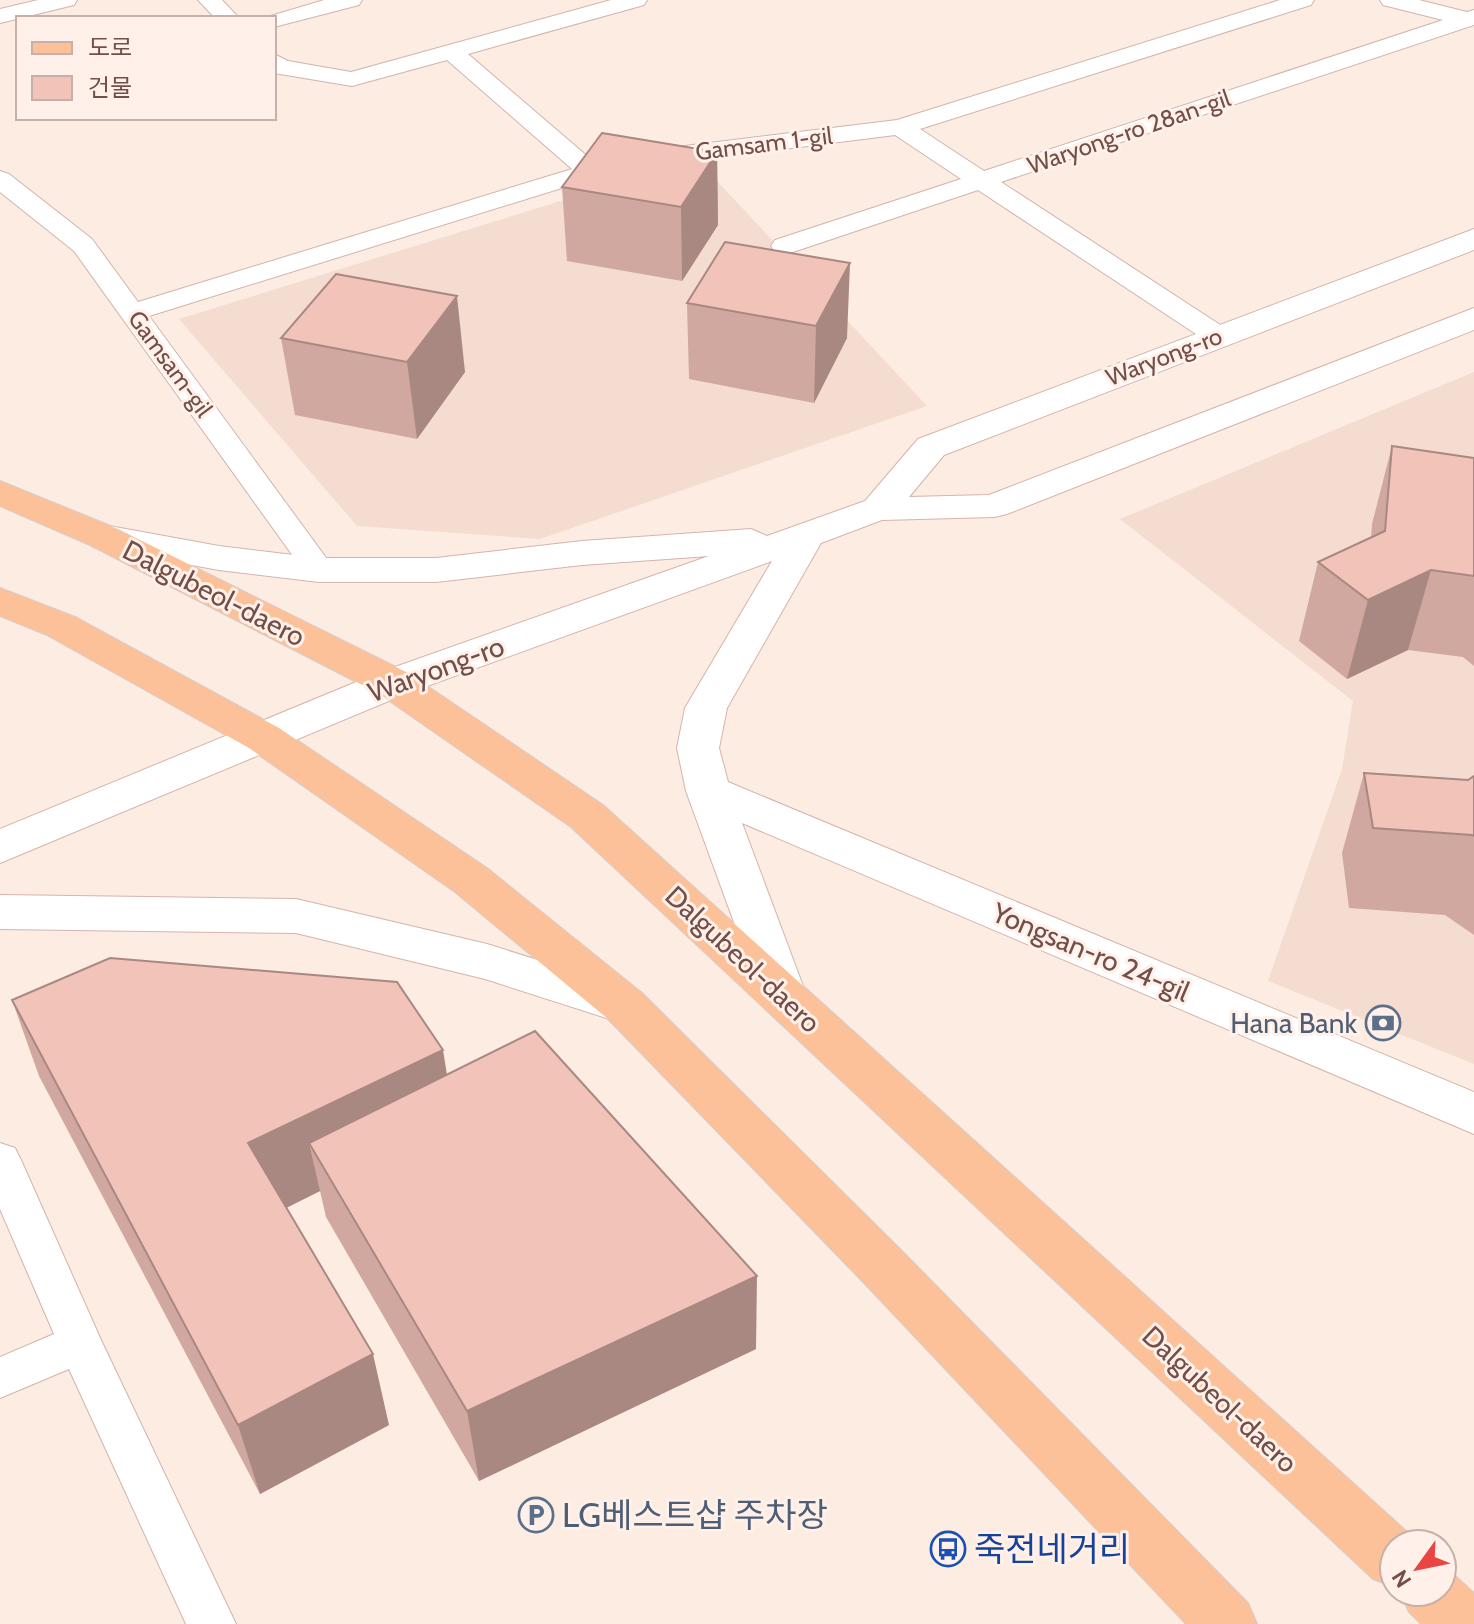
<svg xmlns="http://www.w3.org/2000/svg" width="1474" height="1624" viewBox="0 0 1474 1624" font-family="Cabin,'Noto Sans KR',sans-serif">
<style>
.residential{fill:#f4dcd0}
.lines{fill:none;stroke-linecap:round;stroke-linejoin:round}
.street-casing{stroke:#d0b4ac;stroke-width:2}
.secondary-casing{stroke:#d5b4ab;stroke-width:2}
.primary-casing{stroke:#d8cdcc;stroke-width:2}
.street{fill:#fff;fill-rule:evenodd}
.secondary{fill:#fff;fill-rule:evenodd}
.primary{fill:#fcc199;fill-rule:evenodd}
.wall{fill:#d0a89f}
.shaded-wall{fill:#a98882}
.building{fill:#f2c3b9;stroke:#a98882;stroke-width:2}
.labels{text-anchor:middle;stroke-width:6;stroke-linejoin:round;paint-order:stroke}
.far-street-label{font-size:24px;fill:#744e48;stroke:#fff1e9}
.street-label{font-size:28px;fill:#744e48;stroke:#fff1e9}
.service-label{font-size:28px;fill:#4e5e75;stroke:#fff1e9;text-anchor:end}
.near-service-label{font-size:34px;fill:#4e5e75;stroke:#fff1e9;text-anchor:start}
.near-transit-label{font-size:34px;fill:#164399;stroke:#fff1e9;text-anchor:start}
</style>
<rect width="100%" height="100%" fill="#fcece2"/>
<g class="residential">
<path d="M703 166 927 406 540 539 357 526 179 319 622 182Z"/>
<path d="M1474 372V1064L1268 981 1342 769 1353 701 1120 519Z"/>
</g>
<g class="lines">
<g class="street-casing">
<g id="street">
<path d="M38 0H77L74 5 0 23V9Z"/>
<path d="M198 0H222L239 18H215Z"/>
<path d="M324 0H362L359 5 274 27V18H264Z"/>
<path d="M611 0H647L644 5 468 54 594 162 620 154 897 120 1280 0H1314L1311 5 920 129 984 171 1443 20 1383 5 1380 0H1419L1467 12 1474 10V25L1001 182 1228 330 1232 336 1228 342 1218 344 1208 342 978 190 793 252H775L771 246 775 240 961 179 895 135 623 169 149 316 335 570 330 577 319 580 308 577 74 251 0 192V171L9 174 92 239 138 302 572 169 447 60 352 86 274 73V54L288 61 351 72Z"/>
<path d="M0 1143 15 1148 21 1160 101 1340 236 1624H186L69 1369 0 1398V1357L54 1334 0 1209Z"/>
</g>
</g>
<g class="secondary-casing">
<g id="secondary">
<path d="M1474 229V250L944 455 909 497 989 495 1474 308V330L1007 514 994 517 882 520 821 543 727 708 719 748 728 782 1474 1092V1134L742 823 806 994 799 1007 782 1012 765 1007 686 791 677 748 685 708 772 561 408 693 0 863V829L378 673 709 556 582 565 436 582H319L219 570 104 549 90 545 85 537 90 529 104 525 219 546 319 558H436L582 541 751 529 767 536 865 501 918 439Z"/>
<path d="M0 895 296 899 487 944 642 993 649 1006 642 1019 625 1024 485 979 296 933 0 929Z"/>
</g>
</g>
<g class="primary-casing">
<g id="primary">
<path d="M0 481 118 529 408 673 603 805 1415 1539 1417 1544H1394V1587L1373 1579 571 827 378 693 90 545 0 506Z"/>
<path d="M0 588 75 617 279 728 487 868 642 993 904 1253 1248 1603 1257 1624H1186L866 1285 608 1019 455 892 249 748 47 635 0 616Z"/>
<path d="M1442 1568 1451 1572 1474 1593V1624H1421L1409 1612 1400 1592H1442Z"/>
</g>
</g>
<use href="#street" class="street"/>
<use href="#secondary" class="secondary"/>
<use href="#primary" class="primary"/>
</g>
<g class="wall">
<path d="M717 152 718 225 682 281 567 261 562 187Z"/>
<path d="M725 242 847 338 814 403 689 379 687 303Z"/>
<path d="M281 338 465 372 417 439 295 415Z"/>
<path d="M1392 446 1474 458V666L1463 657 1408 650 1347 679 1299 641 1318 562 1371 538 1372 524Z"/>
<path d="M1364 773 1468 780 1474 776V935L1445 915 1349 908 1342 853Z"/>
<path d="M12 1000 447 1075 756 1349 479 1481 326 1217 320 1191 286 1208 389 1425 260 1494 39 1076Z"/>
</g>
<g class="shaded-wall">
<path d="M717 152 718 225 682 281 681 207Z"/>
<path d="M850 263 847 338 814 403 816 326Z"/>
<path d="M457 296 465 372 417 439 407 362Z"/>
<path d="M1431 570 1408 650 1347 679 1368 600Z"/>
<path d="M443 1050 455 1125 309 1143 320 1191 268 1217 248 1143Z"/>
<path d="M757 1276 756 1349 479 1481 467 1411Z"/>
<path d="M373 1354 389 1425 260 1494 238 1425Z"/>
</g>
<g class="building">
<path d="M602 133 717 152 681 207 562 187Z"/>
<path d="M725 242 850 263 816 326 687 303Z"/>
<path d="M336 274 457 296 407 362 281 338Z"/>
<path d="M1392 446 1474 458V576L1431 570 1368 600 1318 562 1385 531Z"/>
<path d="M1364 773 1468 780 1474 776V836L1472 835 1373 828Z"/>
<path d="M110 958 397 982 443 1050 248 1143 373 1354 238 1425 12 1000Z"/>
<path d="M535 1031 757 1276 467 1411 309 1143Z"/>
</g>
<defs>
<g id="bank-ring" transform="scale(1.8)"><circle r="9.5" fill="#fff1e9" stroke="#5c6f8a" stroke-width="1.5"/><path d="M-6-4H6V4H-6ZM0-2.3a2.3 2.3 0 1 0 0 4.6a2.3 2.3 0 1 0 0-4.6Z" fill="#5c6f8a"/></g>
<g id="parking-ring" transform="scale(1.8)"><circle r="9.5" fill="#fff1e9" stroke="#5c6f8a" stroke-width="1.5"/><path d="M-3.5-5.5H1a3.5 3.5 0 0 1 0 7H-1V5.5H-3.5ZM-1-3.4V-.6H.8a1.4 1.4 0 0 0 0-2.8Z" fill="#5c6f8a"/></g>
<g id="bus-ring" transform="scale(1.8)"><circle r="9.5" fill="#fff1e9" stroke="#1a4fb4" stroke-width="1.5"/><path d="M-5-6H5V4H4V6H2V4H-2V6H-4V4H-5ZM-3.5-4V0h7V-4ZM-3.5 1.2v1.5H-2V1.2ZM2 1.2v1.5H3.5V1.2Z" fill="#1a4fb4"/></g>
</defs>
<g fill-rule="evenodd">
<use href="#bank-ring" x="1383" y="1023"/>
<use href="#parking-ring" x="536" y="1515"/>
<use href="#bus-ring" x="948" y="1549"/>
</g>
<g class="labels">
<g class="far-street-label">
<text transform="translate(1129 132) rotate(-19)" y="8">Waryong-ro 28an-gil</text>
<text transform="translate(764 144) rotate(-7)" y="8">Gamsam 1-gil</text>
<text transform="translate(1164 357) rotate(-21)" y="8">Waryong-ro</text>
<text transform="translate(170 364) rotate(54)" y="8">Gamsam-gil</text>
</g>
<g class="street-label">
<text transform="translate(214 593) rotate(27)" y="10">Dalgubeol-daero</text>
<text transform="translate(436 669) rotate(-20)" y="10">Waryong-ro</text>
<text transform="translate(1091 952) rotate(23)" y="10">Yongsan-ro 24-gil</text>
<text transform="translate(743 959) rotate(43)" y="10">Dalgubeol-daero</text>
<text transform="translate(1220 1399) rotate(43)" y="10">Dalgubeol-daero</text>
</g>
<g class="service-label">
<text x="1357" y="1033">Hana Bank</text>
</g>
<g class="near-service-label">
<text x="562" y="1527">LG베스트샵 주차장</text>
</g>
<g class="near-transit-label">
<text x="974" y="1561">죽전네거리</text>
</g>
</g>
<rect x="16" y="16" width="260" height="104" fill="#fff1e9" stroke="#c7b0a9" stroke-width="2"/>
<rect x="32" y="42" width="40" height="12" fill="#fcc199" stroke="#c7b0a9" stroke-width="2"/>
<text x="88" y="56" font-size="24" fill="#744e48">도로</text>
<rect x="32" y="76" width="40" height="24" fill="#f2c3b9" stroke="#c7b0a9" stroke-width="2"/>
<text x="88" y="96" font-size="24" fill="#744e48">건물</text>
<g transform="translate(1418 1568) rotate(237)"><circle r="38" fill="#fff1e9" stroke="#c7b0a9" stroke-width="2"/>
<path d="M0-6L14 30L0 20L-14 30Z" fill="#e94545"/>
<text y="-12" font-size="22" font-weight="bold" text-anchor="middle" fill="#744e48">N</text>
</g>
</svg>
